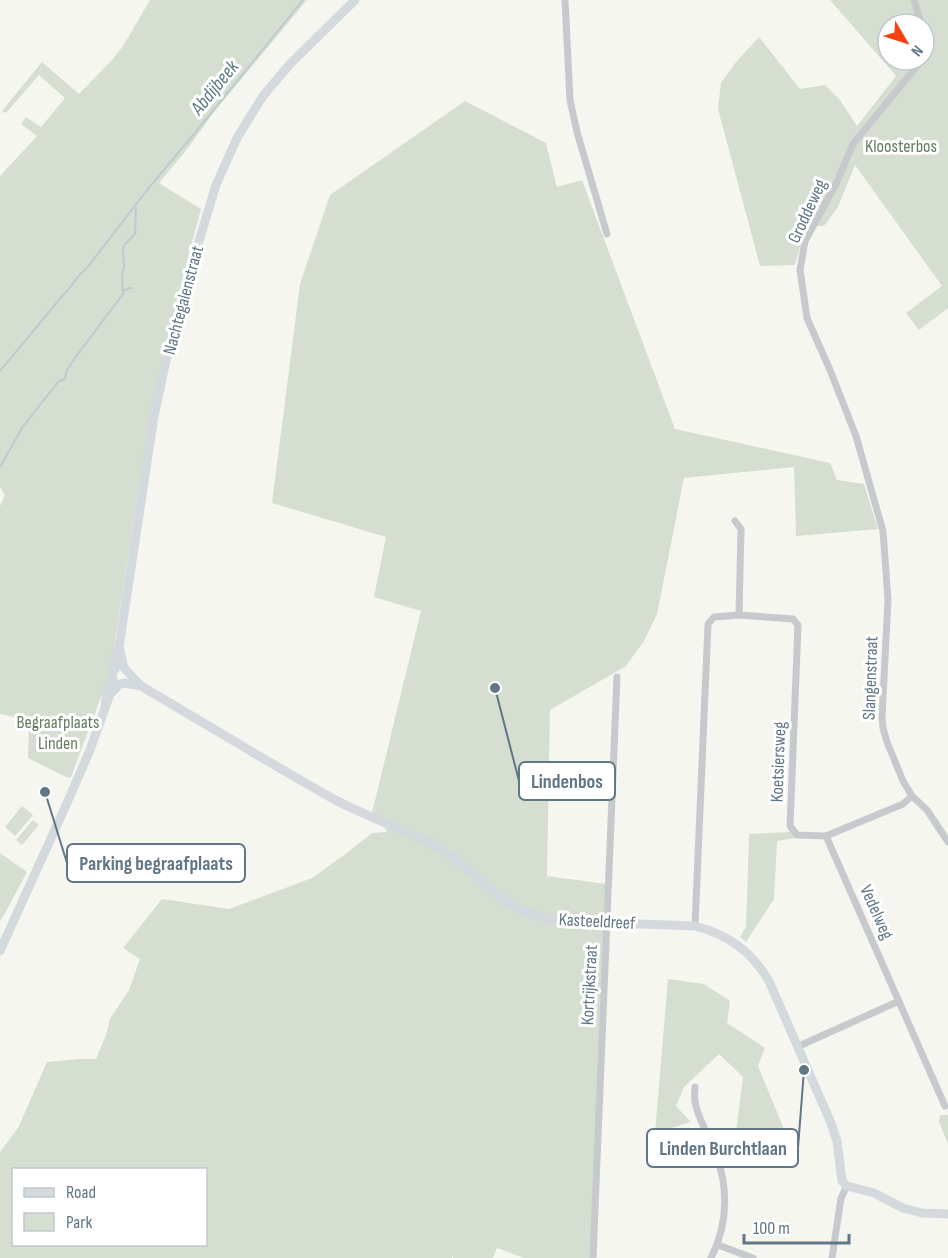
<svg xmlns="http://www.w3.org/2000/svg" width="948" height="1258" viewBox="0 0 948 1258" font-family="'Sofia Sans Condensed',sans-serif">
<style>
.green{fill:#d6ded2;fill-rule:evenodd}
.lines{fill:none;stroke-linecap:round;stroke-linejoin:round}
.stream{stroke:#becacf;stroke-width:2}
.street{stroke:#c7cacd;stroke-width:7}
.secondary{stroke:#d3d9dd;stroke-width:9}
.labels{text-anchor:middle;stroke-width:6;stroke-linejoin:round;paint-order:stroke}
.park-label{font-size:18px;fill:#677c61;stroke:#fff}
.street-label{font-size:18px;fill:#617686;stroke:#fff}
.water-label{font-size:20px;font-style:italic;fill:#5d7983;stroke:#fff}
.leader{fill:none;stroke:#617686;stroke-width:2}
.callout-dot{fill:#617686;stroke:#fff;stroke-width:2}
.callout{fill:#fff;stroke:#617686;stroke-width:2}
.callout-label{font-size:20px;text-anchor:middle;font-weight:bold;fill:#617686}
</style>
<rect width="100%" height="100%" fill="#f6f6f1"/>
<g class="green">
<path d="M150 0H307L214 112 188 148 159 183 201 209 175 307 143 460 110 673 71 777 68 778 28 758 29 720 0 714V506L5 495 0 487V176L37 136 21 124 26 117 41 127 65 98 39 75 6 113 2 111 42 62 79 94 112 60 123 46Z"/>
<path d="M830 0H948V308L919 330 906 313 942 286 855 165 838 207 824 226H806L795 265 760 266 718 109 721 83 736 62 759 37 800 89 825 85 840 100 857 126 896 76ZM888 24H924V60H888Z"/>
<path d="M465 101 546 143 557 187 582 180 675 429 830 463 837 480 864 484 878 529 796 536 794 467 684 478 657 614 644 641 626 666 550 710 547 876 606 884 591 1258H524L497 1248 493 1258H453V1253L452 1258H0V1152L18 1128 47 1062 80 1059H96L106 1035 110 1019 129 990 140 959 123 948 162 899 229 909 312 878 344 855 372 833 387 832 380 819 372 813 421 611 374 597 386 537 272 503 300 284 330 195ZM14 1170H206V1244H14Z"/>
<path d="M22 806 33 815 15 836 5 827Z"/>
<path d="M33 820 39 825 22 845 16 840Z"/>
<path d="M790 832 795 838 778 841 777 843 774 899 746 942 740 937 746 927 749 834Z"/>
<path d="M0 853 27 872 4 915 0 921Z"/>
<path d="M668 979 704 984 730 1001 727 1023 765 1048 758 1066 784 1129 778 1165 751 1167 736 1132 743 1077 719 1054 684 1087 676 1106 691 1122 655 1133Z"/>
<path d="M940 1115H948V1144L939 1122Z"/>
</g>
<g class="lines">
<g class="stream">
<path d="M123 291 130 288H132"/>
<path d="M0 371 64 294C73 286 77 275 87 268L147 190 194 134 303 0"/>
<path d="M0 467 22 428 58 382 65 379 67 370 75 358 123 294 122 275 124 266 123 249 125 244 135 234 136 208"/>
</g>
<g class="street">
<path d="M565 0 570 100 577 132 607 234"/>
<path d="M914 0 921 24"/>
<path d="M924 36 927 53 924 57"/>
<path d="M922 60 853 144 836 184 805 241 800 270 807 318 830 370 856 436 883 531 888 600 882 717 883 728 887 742 903 781 912 796 927 810 948 842"/>
<path d="M735 521 741 529 739 615"/>
<path d="M826 836 945 1106"/>
<path d="M695 926 708 624 714 617 739 615 793 619 798 625 790 826 797 835 826 836 903 804 912 796"/>
<path d="M797 1047 899 1001"/>
<path d="M695 1087C695 1092 694 1097 695 1101 697 1118 710 1137 716 1154 729 1190 728 1224 711 1258"/>
<path d="M718 1245 753 1258"/>
<path d="M593 1258 617 677"/>
<path d="M832 1258 841 1198 847 1186"/>
</g>
<g class="secondary">
<path d="M119 647 124 668 141 686C204 723 266 761 330 797 364 816 402 828 437 847 465 863 485 889 513 906 527 914 543 918 560 921L695 926C729 935 751 951 769 981L831 1123 837 1141 842 1181 847 1186 874 1193 903 1208 922 1213 948 1214"/>
<path d="M105 707 107 688 113 680 112 674 115 669C113 661 116 655 119 647L154 416 165 365 180 304 216 185 237 138 263 96 290 64 355 0"/>
<path d="M0 951 67 803 90 750 110 694 120 684 124 683 141 686"/>
</g>
</g>
<g class="labels">
<g class="park-label">
<text x="901" y="152">Kloosterbos</text>
<text x="58" y="728">Begraafplaats<tspan x="58" dy="21">Linden</tspan></text>
</g>
<g class="street-label">
<text transform="translate(807 211) rotate(-65)" y="6">Groddeweg</text>
<text transform="translate(183 300) rotate(-75)" y="6">Nachtegalenstraat</text>
<text transform="translate(870 678) rotate(-88)" y="6">Slangenstraat</text>
<text transform="translate(778 762) rotate(-88)" y="6">Koetsiersweg</text>
<text transform="translate(877 912) rotate(66)" y="6">Vedelweg</text>
<text transform="translate(597 921) rotate(3)" y="6">Kasteeldreef</text>
<text transform="translate(589 985) rotate(-87)" y="6">Kortrijkstraat</text>
</g>
<g class="water-label">
<text transform="translate(214 87) rotate(-51)" y="7">Abdijbeek</text>
</g>
</g>
<path class="leader" d="M495 688L519 781M45 792L67 863M804 1070L798 1148"/>
<g class="callout-dot">
<circle cx="495" cy="688" r="6"/>
<circle cx="45" cy="792" r="6"/>
<circle cx="804" cy="1070" r="6"/>
</g>
<g class="callout">
<rect x="519" y="762" width="96" height="38" rx="6"/>
<rect x="67" y="844" width="178" height="38" rx="6"/>
<rect x="647" y="1129" width="151" height="38" rx="6"/>
</g>
<g class="callout-label">
<text x="567" y="788">Lindenbos</text>
<text x="156" y="870">Parking begraafplaats</text>
<text x="723" y="1155">Linden Burchtlaan</text>
</g>
<rect x="12" y="1168" width="195" height="78" fill="#ffffff" stroke="#c0c8cf" stroke-width="1.5"/>
<rect x="24" y="1188" width="30" height="9" fill="#d3d9dd" stroke="#c0c8cf" stroke-width="1.5"/>
<text x="66" y="1198" font-size="18" fill="#617686">Road</text>
<rect x="24" y="1213" width="30" height="18" fill="#d6ded2" stroke="#c0c8cf" stroke-width="1.5"/>
<text x="66" y="1228" font-size="18" fill="#617686">Park</text>
<g transform="translate(906 42) rotate(129)"><circle r="28" fill="#ffffff" stroke="#c0c8cf" stroke-width="1.5"/>
<path d="M0-4.5L10 22L0 15L-10 22Z" fill="#f64111"/>
<text y="-9" font-size="16" font-weight="bold" text-anchor="middle" fill="#617686">N</text>
</g>
<path d="M744 1234v9h105v-9" fill="none" stroke="#617686" stroke-width="3"/>
<text x="753" y="1234" font-size="18" fill="#617686" stroke="#ffffff" stroke-width="4.5" paint-order="stroke">100 m</text>
</svg>
